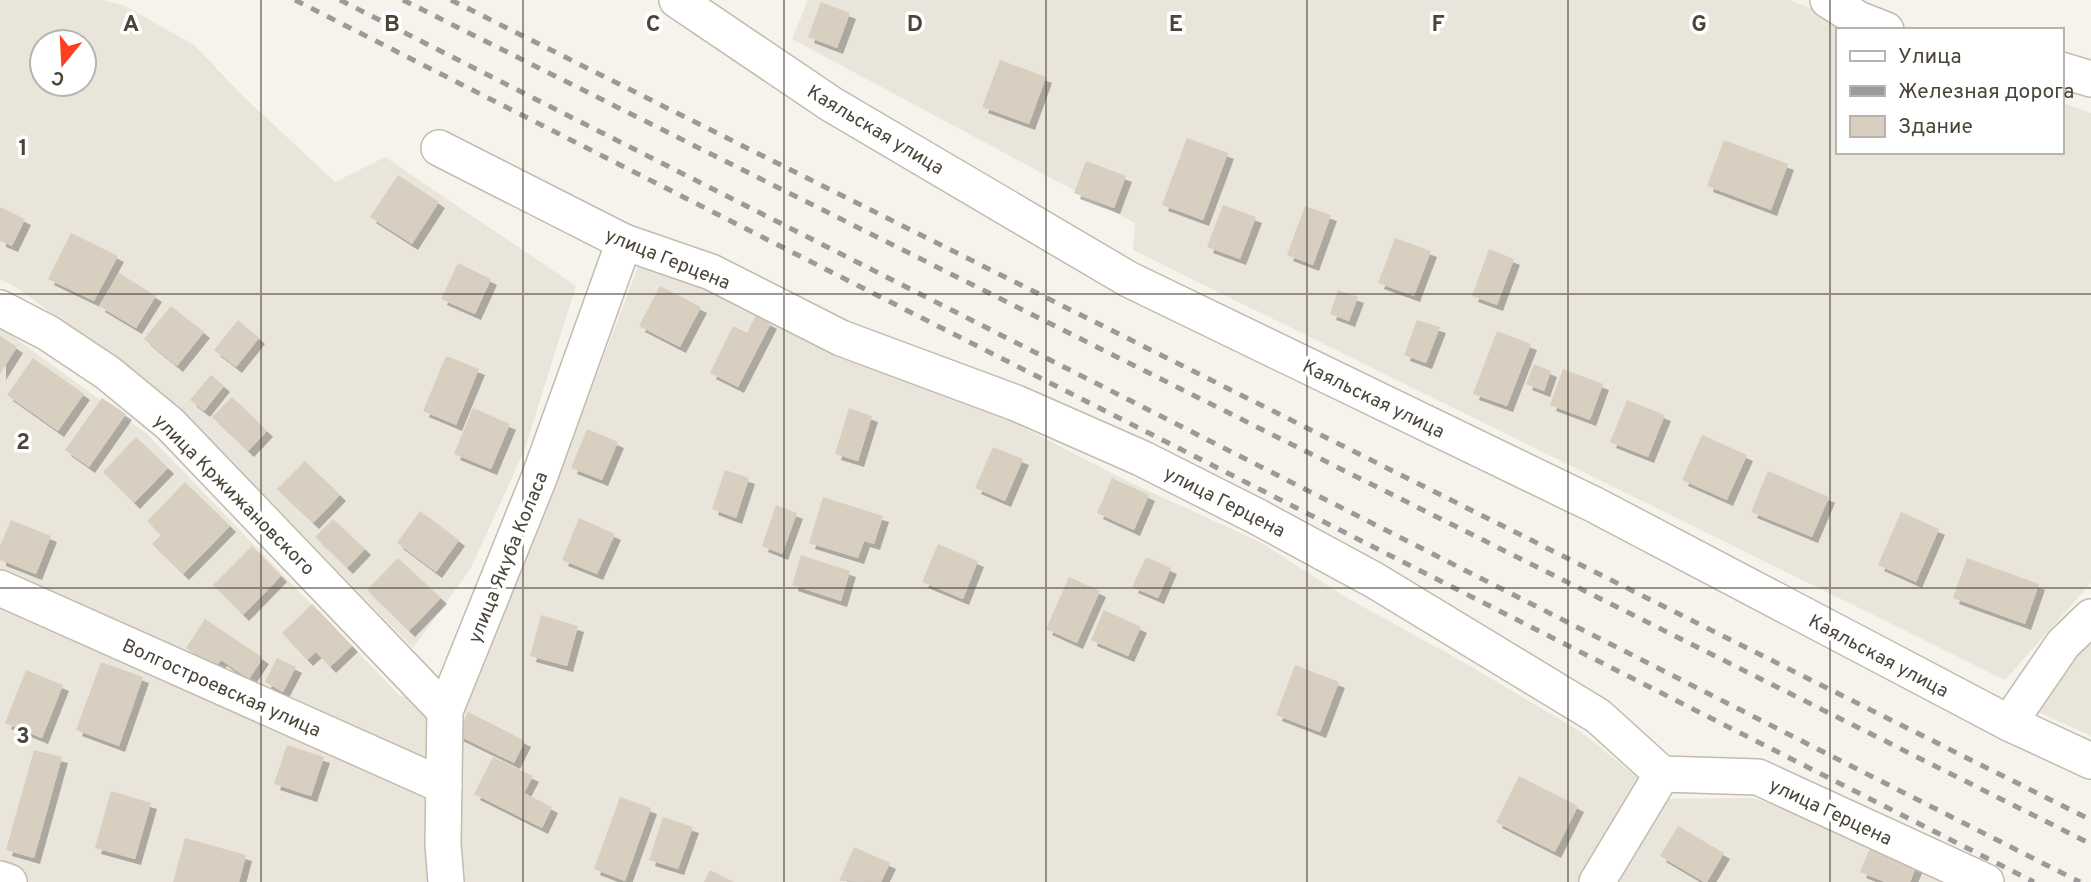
<svg xmlns="http://www.w3.org/2000/svg" width="2091" height="882" viewBox="0 0 2091 882" font-family="Overpass,sans-serif">
<style>
.residential{fill:#eae5da;fill-rule:evenodd}
.building{fill:#d8cfc1;filter:url(#shadow)}
.lines{fill:none;stroke-linecap:round;stroke-linejoin:round}
.minor-casing{stroke:#c2bbae;stroke-width:38}
.minor{stroke:#fff;stroke-width:35}
.rail{stroke:#9a9a9a;stroke-width:5;stroke-dasharray:9 9;stroke-linecap:butt}
.grid{fill:none;stroke:#4b4439;stroke-width:2;stroke-opacity:0.55}
.labels{text-anchor:middle;stroke-width:7;stroke-linejoin:round;paint-order:stroke}
.street-label{font-size:19px;fill:#4b4439;stroke:#fff}
.grid-label{font-size:23px;text-anchor:middle;font-weight:bold;fill:#4b4439;stroke:#fff;stroke-width:7;stroke-linejoin:round;paint-order:stroke}
</style>
<defs>
<filter id="shadow"><feDropShadow dx="6" dy="6" stdDeviation="0" flood-color="#0004"/></filter>
</defs>
<rect width="100%" height="100%" fill="#f6f3ec"/>
<g class="residential">
<path d="M0 0H103L123 5 194 45 243 96 335 182 385 157 576 286 524 451 470 570 413 648 166 396 17 288 0 279ZM42 42H84V84H42Z"/>
<path d="M808 0H1789L1869 30H1837V152H2061V102L2091 113V583L2005 680 1133 250 1135 223 792 39Z"/>
<path d="M639 265 715 286 1013 422 1127 481 1262 543 1347 598 1458 659 1581 732 1664 799 1752 798 1859 829 1977 882H0V327L147 434 400 696 462 701 549 498Z"/>
<path d="M2091 638V736L2038 712 2046 681Z"/>
</g>
<g class="building">
<path d="M821 2 850 13 837 48 808 37Z"/>
<path d="M1000 60 1046 77 1029 124 982 107Z"/>
<path d="M1187 138 1228 153 1203 220 1162 205Z"/>
<path d="M1724 140 1788 164 1771 210 1707 186Z"/>
<path d="M1086 161 1126 176 1114 208 1074 193Z"/>
<path d="M398 175 439 202 412 244 370 217Z"/>
<path d="M1223 205 1256 217 1240 259 1207 247Z"/>
<path d="M1305 206 1331 215 1313 265 1287 255Z"/>
<path d="M0 207 25 219 12 246 0 241Z"/>
<path d="M71 233 118 256 94 301 48 279Z"/>
<path d="M1395 238 1431 251 1414 296 1378 283Z"/>
<path d="M1489 249 1514 259 1497 305 1472 296Z"/>
<path d="M458 263 491 279 475 314 441 299Z"/>
<path d="M119 273 156 296 136 328 99 306Z"/>
<path d="M660 286 701 307 680 347 639 326Z"/>
<path d="M1338 290 1358 297 1349 321 1330 314Z"/>
<path d="M171 306 204 332 177 366 144 339Z"/>
<path d="M756 315 771 323 738 387 710 373 733 326 747 333Z"/>
<path d="M238 320 259 338 236 367 214 350Z"/>
<path d="M1417 320 1440 327 1426 363 1404 355Z"/>
<path d="M1497 331 1531 344 1507 406 1473 394Z"/>
<path d="M0 336 17 347 0 374Z"/>
<path d="M446 356 479 369 456 425 423 411Z"/>
<path d="M33 358 84 394 58 431 7 395Z"/>
<path d="M1534 364 1551 371 1544 391 1526 384Z"/>
<path d="M1563 369 1603 384 1590 420 1550 405Z"/>
<path d="M211 375 224 386 204 411 190 400Z"/>
<path d="M232 397 267 431 248 451 212 417Z"/>
<path d="M102 398 126 414 89 467 65 450Z"/>
<path d="M1627 400 1665 415 1648 457 1610 442Z"/>
<path d="M473 408 510 424 491 469 454 454Z"/>
<path d="M849 408 872 416 858 461 835 454Z"/>
<path d="M587 429 618 442 602 480 571 468Z"/>
<path d="M1702 435 1747 455 1727 500 1682 480Z"/>
<path d="M136 437 168 468 134 503 103 472Z"/>
<path d="M993 447 1023 459 1005 501 975 488Z"/>
<path d="M305 461 340 495 313 523 277 489Z"/>
<path d="M725 470 749 478 736 518 712 509Z"/>
<path d="M1768 471 1829 497 1812 537 1751 512Z"/>
<path d="M1112 478 1149 495 1134 530 1097 513Z"/>
<path d="M185 482 230 526 183 574 152 544 161 535 147 521Z"/>
<path d="M823 497 883 516 874 544 864 541 858 558 809 543Z"/>
<path d="M776 505 797 513 782 554 762 546Z"/>
<path d="M420 511 459 540 436 572 397 543Z"/>
<path d="M1901 512 1939 529 1916 582 1878 565Z"/>
<path d="M579 518 615 534 597 574 562 560Z"/>
<path d="M333 519 365 549 347 568 315 537Z"/>
<path d="M11 520 51 536 36 574 0 560V546Z"/>
<path d="M938 544 978 561 963 599 922 582Z"/>
<path d="M252 546 281 576 243 615 213 585Z"/>
<path d="M801 555 850 571 841 601 792 585Z"/>
<path d="M1146 557 1171 568 1158 598 1132 587Z"/>
<path d="M398 558 441 598 409 631 367 590Z"/>
<path d="M1967 558 2039 584 2025 624 1953 598Z"/>
<path d="M1069 577 1100 591 1077 643 1046 629Z"/>
<path d="M312 604 352 646 330 667 316 652 307 660 282 633Z"/>
<path d="M1104 610 1141 627 1128 656 1091 640Z"/>
<path d="M541 615 578 626 567 666 530 656Z"/>
<path d="M205 619 263 658 249 679 221 660 215 668 186 648Z"/>
<path d="M277 658 296 667 283 692 265 682Z"/>
<path d="M101 662 143 677 119 746 76 730Z"/>
<path d="M1295 665 1339 682 1320 732 1276 715Z"/>
<path d="M26 670 63 685 42 738 5 723Z"/>
<path d="M468 712 525 741 514 763 457 735Z"/>
<path d="M287 745 324 757 311 796 274 784Z"/>
<path d="M34 750 62 757 34 858 6 850Z"/>
<path d="M493 757 533 776 524 793 552 807 542 828 474 794Z"/>
<path d="M1519 776 1578 806 1555 852 1496 822Z"/>
<path d="M111 791 151 803 135 859 95 848Z"/>
<path d="M620 797 651 808 625 881 594 869Z"/>
<path d="M663 817 693 827 678 869 649 860Z"/>
<path d="M1678 826 1724 853 1707 882H1704L1660 856Z"/>
<path d="M185 838 246 855 239 882H173Z"/>
<path d="M1873 841 1919 860 1910 882H1885L1860 872Z"/>
<path d="M854 847 890 863 881 882 839 881Z"/>
<path d="M710 870 734 882H704Z"/>
</g>
<g class="lines">
<g class="minor-casing">
<g id="minor">
<path d="M677 0 831 104 1128 279 1595 505 2009 723 2091 761"/>
<path d="M1828 0 1858 19 1886 30"/>
<path d="M2061 70 2091 79"/>
<path d="M439 148 624 242 711 272 841 338 1016 403 1141 458 1256 516 1374 580 1598 716 1662 774 1758 777 1986 882"/>
<path d="M0 308 48 333 108 373 170 424 445 711"/>
<path d="M0 588 444 786"/>
<path d="M2009 723 2063 644 2091 617"/>
<path d="M0 879 9 882"/>
<path d="M446 882 443 844 445 711 539 478 624 242"/>
<path d="M1597 882 1662 774"/>
</g>
</g>
<use href="#minor" class="minor"/>
<g class="rail">
<path d="M295 0 2034 882"/>
<path d="M340 0 2080 882"/>
<path d="M403 0 2091 844"/>
<path d="M451 0 2091 820"/>
</g>
</g>
<path class="grid" d="M261 0V882M523 0V882M784 0V882M1046 0V882M1307 0V882M1568 0V882M1830 0V882M0 294H2091M0 588H2091"/>
<g class="labels">
<g class="street-label">
<text transform="translate(876 129) rotate(31)" y="7">Каяльская улица</text>
<text transform="translate(668 258) rotate(22)" y="7">улица Герцена</text>
<text transform="translate(1374 398) rotate(26)" y="7">Каяльская улица</text>
<text transform="translate(235 494) rotate(45)" y="7">улица Кржижановского</text>
<text transform="translate(1225 501) rotate(27)" y="7">улица Герцена</text>
<text transform="translate(507 557) rotate(-68)" y="7">улица Якуба Коласа</text>
<text transform="translate(1879 655) rotate(28)" y="7">Каяльская улица</text>
<text transform="translate(222 687) rotate(24)" y="7">Волгостроевская улица</text>
<text transform="translate(1831 811) rotate(25)" y="7">улица Герцена</text>
</g>
</g>
<g class="grid-label">
<text x="131" y="31">A</text>
<text x="392" y="31">B</text>
<text x="653" y="31">C</text>
<text x="915" y="31">D</text>
<text x="1176" y="31">E</text>
<text x="1438" y="31">F</text>
<text x="1699" y="31">G</text>
<text x="23" y="155">1</text>
<text x="23" y="449">2</text>
<text x="23" y="743">3</text>
</g>
<rect x="1836" y="28" width="228" height="126" fill="#ffffff" stroke="#b7b4b0" stroke-width="2"/>
<rect x="1850" y="51" width="35" height="10" fill="#ffffff" stroke="#b7b4b0" stroke-width="2"/>
<text x="1898" y="63" font-size="21" fill="#4b4439">Улица</text>
<rect x="1850" y="86" width="35" height="10" fill="#9a9a9a" stroke="#b7b4b0" stroke-width="2"/>
<text x="1898" y="98" font-size="21" fill="#4b4439">Железная дорога</text>
<rect x="1850" y="116" width="35" height="21" fill="#d8cfc1" stroke="#b7b4b0" stroke-width="2"/>
<text x="1898" y="133" font-size="21" fill="#4b4439">Здание</text>
<g transform="translate(63 63) rotate(198)"><circle r="33" fill="#ffffff" stroke="#b7b4b0" stroke-width="2"/>
<path d="M0-5L12 26L0 18L-12 26Z" fill="#fc3f1d"/>
<text y="-10" font-size="19" font-weight="bold" text-anchor="middle" fill="#4b4439">С</text>
</g>
</svg>
